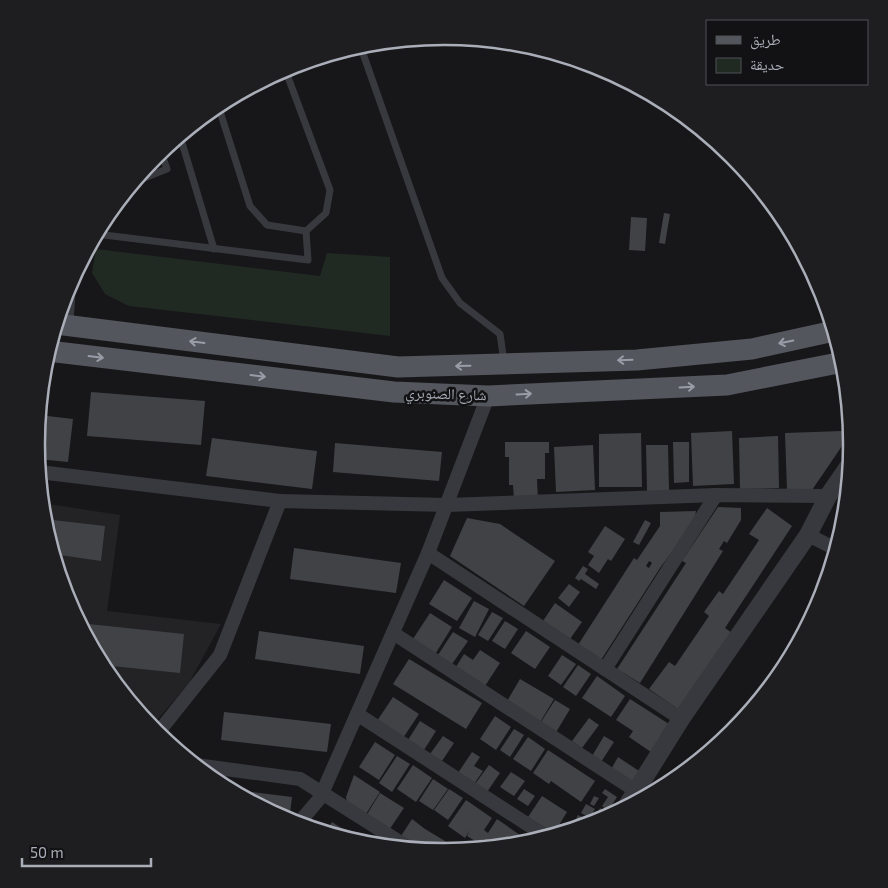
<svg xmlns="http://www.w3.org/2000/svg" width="888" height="888" viewBox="0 0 888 888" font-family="'Exo 2','Noto Naskh Arabic',sans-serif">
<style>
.built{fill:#232326}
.green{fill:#212923}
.building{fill:#414246;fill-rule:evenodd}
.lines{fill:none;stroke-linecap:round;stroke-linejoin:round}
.service{stroke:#38393e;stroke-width:7}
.minor{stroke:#38393e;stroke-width:14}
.tertiary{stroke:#38393e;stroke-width:18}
.primary{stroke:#54565d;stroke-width:21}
.oneway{stroke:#999ca6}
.labels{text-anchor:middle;stroke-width:5;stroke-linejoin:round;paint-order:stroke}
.street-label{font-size:15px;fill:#aaaeb8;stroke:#121214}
.rim{fill:none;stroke:#aaaeb8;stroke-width:2.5}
</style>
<rect width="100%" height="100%" fill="#171719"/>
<path class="built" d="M42 503 120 515 107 611 221 624 189 683 151 727 105 670 67 600 44 523Z"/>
<path class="green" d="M96 249 320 276 327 253 390 257V336L129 306 105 294 92 273Z"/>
<g class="building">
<path d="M664 213 670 214 665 244 659 243Z"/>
<path d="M631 217 647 218 645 251 629 250Z"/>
<path d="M91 392 205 401 201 445 87 436Z"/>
<path d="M39 415 73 419 68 462 38 459 36 444Z"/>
<path d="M732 431 734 484 693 486 691 433Z"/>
<path d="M842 431V446L812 490H787L785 433Z"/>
<path d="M641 433 642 487H599V434Z"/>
<path d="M778 436 779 488 740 489 739 438Z"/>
<path d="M212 438 317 451 312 489 206 476Z"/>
<path d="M505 442H549V453H545V479H537L538 500H514L513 485H509V457H505Z"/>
<path d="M673 442H689V482L674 483Z"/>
<path d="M335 443 442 452 439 481 333 472Z"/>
<path d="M593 445 595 490 556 492 554 447Z"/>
<path d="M646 445H668L669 491H647Z"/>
<path d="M718 507 741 508V520L727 543 724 541 719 549 723 551 640 683 617 669 686 563 682 561Z"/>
<path d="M767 508 792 526 725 628 732 633 678 709 649 689 669 662 675 666 709 616 704 612 719 591 723 594 759 540 749 534Z"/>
<path d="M696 511 694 522 660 568 601 660 578 645 634 558 637 560 660 526V512ZM649 561 652 563 649 568 646 566Z"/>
<path d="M467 518 500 524 555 561 524 606 450 556Z"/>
<path d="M44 519 105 526 101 561 53 554Z"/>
<path d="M645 520 651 523 639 545 633 542Z"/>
<path d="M605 526 625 539 611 561 608 559 599 573 588 565 594 556 588 552Z"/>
<path d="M294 548 401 563 396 593 290 579Z"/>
<path d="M583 566 588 569 585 574 599 584 596 589 581 579 579 581 575 578Z"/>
<path d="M444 580 472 598 457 621 429 604Z"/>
<path d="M569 584 580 592 569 607 558 598Z"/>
<path d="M474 601 489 609 475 637 459 628Z"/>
<path d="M555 603 582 622 570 639 543 621Z"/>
<path d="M492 612 503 618 488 641 478 635Z"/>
<path d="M430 613 452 627 434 656 411 642Z"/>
<path d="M505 621 518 629 505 649 492 641Z"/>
<path d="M79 623 184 634 180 673 102 665Z"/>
<path d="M259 631 364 646 360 674 255 659Z"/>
<path d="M526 631 550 647 535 669 511 653Z"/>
<path d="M453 632 468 641 450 667 436 658Z"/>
<path d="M480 650 500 663 483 689 454 670 464 654 473 660Z"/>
<path d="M562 655 576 664 561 685 548 676Z"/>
<path d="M409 659 482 703 466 729 393 684Z"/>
<path d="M578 665 591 674 576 696 563 687Z"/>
<path d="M597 676 625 696 611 717 582 698Z"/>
<path d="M520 679 554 699 539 724 506 703Z"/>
<path d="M393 697 419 714 403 738 377 721Z"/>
<path d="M630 699 669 724 651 752 629 737 633 731 616 720Z"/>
<path d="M555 700 570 709 555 734 539 725Z"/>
<path d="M224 712 331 724 327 752 221 740Z"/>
<path d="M495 716 511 727 496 750 480 739Z"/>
<path d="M589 718 599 725 582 748 572 741Z"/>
<path d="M420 721 436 731 424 750 408 740Z"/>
<path d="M514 729 524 735 510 757 500 750Z"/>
<path d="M443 736 454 743 442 761 430 754Z"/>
<path d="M604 736 614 742 601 762 592 756Z"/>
<path d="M528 737 545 749 531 771 513 759Z"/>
<path d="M375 742 395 755 379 780 359 767Z"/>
<path d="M548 750 595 781 581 802 551 781 549 784 533 773Z"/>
<path d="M472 752 480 757 474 766 483 771 474 784 458 773Z"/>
<path d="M397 756 410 764 392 792 379 783Z"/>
<path d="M618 757 639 771 630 784 610 771Z"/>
<path d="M413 765 432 778 416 802 397 789Z"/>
<path d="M489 765 500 773 487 792 475 784Z"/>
<path d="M511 772 525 781 514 796 500 787Z"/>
<path d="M354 775 380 792 364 817 348 807 346 797Z"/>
<path d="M433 779 448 789 433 810 419 801Z"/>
<path d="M229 789 292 797 289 821H288Z"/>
<path d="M449 789 463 798 448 820 434 810Z"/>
<path d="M524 789 535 796 528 806 517 799Z"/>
<path d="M605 789 617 797 608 811 602 806 608 797 602 793Z"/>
<path d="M380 793 404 808 389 830 366 816Z"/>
<path d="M542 796 567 812 554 833 528 817Z"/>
<path d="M594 796 599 798 594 806 590 804Z"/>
<path d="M466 800 492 818 484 830 488 833 497 819 530 842 495 847 483 839 480 844 467 836 470 830 465 838 448 826Z"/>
<path d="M586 804 595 809 590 818 581 813Z"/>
<path d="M600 808 608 813 605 818 597 822 594 820Z"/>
<path d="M578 815 582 817 578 825 574 823Z"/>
<path d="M412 819 425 829 460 850 444 852 414 849 399 839Z"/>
<path d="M332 822 366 844H365L326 832Z"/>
</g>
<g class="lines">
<g class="service">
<path d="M360 45 442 278 460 303 500 334 504 362"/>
<path d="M218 105 250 206 267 225 306 231 326 213 330 190 285 69"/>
<path d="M180 136 214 249"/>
<path d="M134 182 167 169 161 152"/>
<path d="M96 234 308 260 306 231"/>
<path d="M70 323 73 277"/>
</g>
<g class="minor">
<path d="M39 472 280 501"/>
<path d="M808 535 836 549"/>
<path d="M428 553 681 719"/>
<path d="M393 633 636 791"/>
<path d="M605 669 716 495"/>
<path d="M357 714 547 837"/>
<path d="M157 734 220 655 280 501 447 505 716 495 828 496"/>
<path d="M196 765 300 779 409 848"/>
<path d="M298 824 320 798 428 553 488 396"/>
</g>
<path class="tertiary" d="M626 807 681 719 808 535 828 496 850 464"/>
<g class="primary">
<path d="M56 324 398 367 637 360 752 349 834 331"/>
<path d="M48 351 394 392 488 396 727 385 843 362"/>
</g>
</g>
<defs><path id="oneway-shaft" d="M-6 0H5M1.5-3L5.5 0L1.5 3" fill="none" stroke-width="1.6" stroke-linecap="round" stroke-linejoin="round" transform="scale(1.25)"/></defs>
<g class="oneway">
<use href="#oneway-shaft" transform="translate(197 342) rotate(-173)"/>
<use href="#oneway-shaft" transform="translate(786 342) rotate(168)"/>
<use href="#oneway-shaft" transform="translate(96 357) rotate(7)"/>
<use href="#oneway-shaft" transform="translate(625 360) rotate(178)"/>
<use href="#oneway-shaft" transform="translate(463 366) rotate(179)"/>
<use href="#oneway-shaft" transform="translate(258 376) rotate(7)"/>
<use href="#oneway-shaft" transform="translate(687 387) rotate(-3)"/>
<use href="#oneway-shaft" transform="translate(524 394) rotate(-3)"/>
</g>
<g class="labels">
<g class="street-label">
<text transform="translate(446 394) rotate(2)" y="5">شارع الصنوبري</text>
</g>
</g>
<path d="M0 0H888V888H0ZM45 444a399 399 0 1 1 798 0a399 399 0 1 1-798 0Z" fill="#1e1e21" fill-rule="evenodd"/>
<path class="rim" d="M45 444a399 399 0 1 1 798 0a399 399 0 1 1-798 0Z"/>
<rect x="706" y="20" width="162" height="65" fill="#121214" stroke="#4f5056"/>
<rect x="716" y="36" width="25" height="8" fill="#54565d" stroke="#4f5056"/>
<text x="750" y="45" font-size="15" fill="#aaaeb8">طريق</text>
<rect x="716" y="58" width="25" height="15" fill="#212923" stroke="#4f5056"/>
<text x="750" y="70" font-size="15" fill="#aaaeb8">حديقة</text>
<path d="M22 858v8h129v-8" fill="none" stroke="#aaaeb8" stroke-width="2.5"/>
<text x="30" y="858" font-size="15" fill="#aaaeb8" stroke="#121214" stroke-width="4" paint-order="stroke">50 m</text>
</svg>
